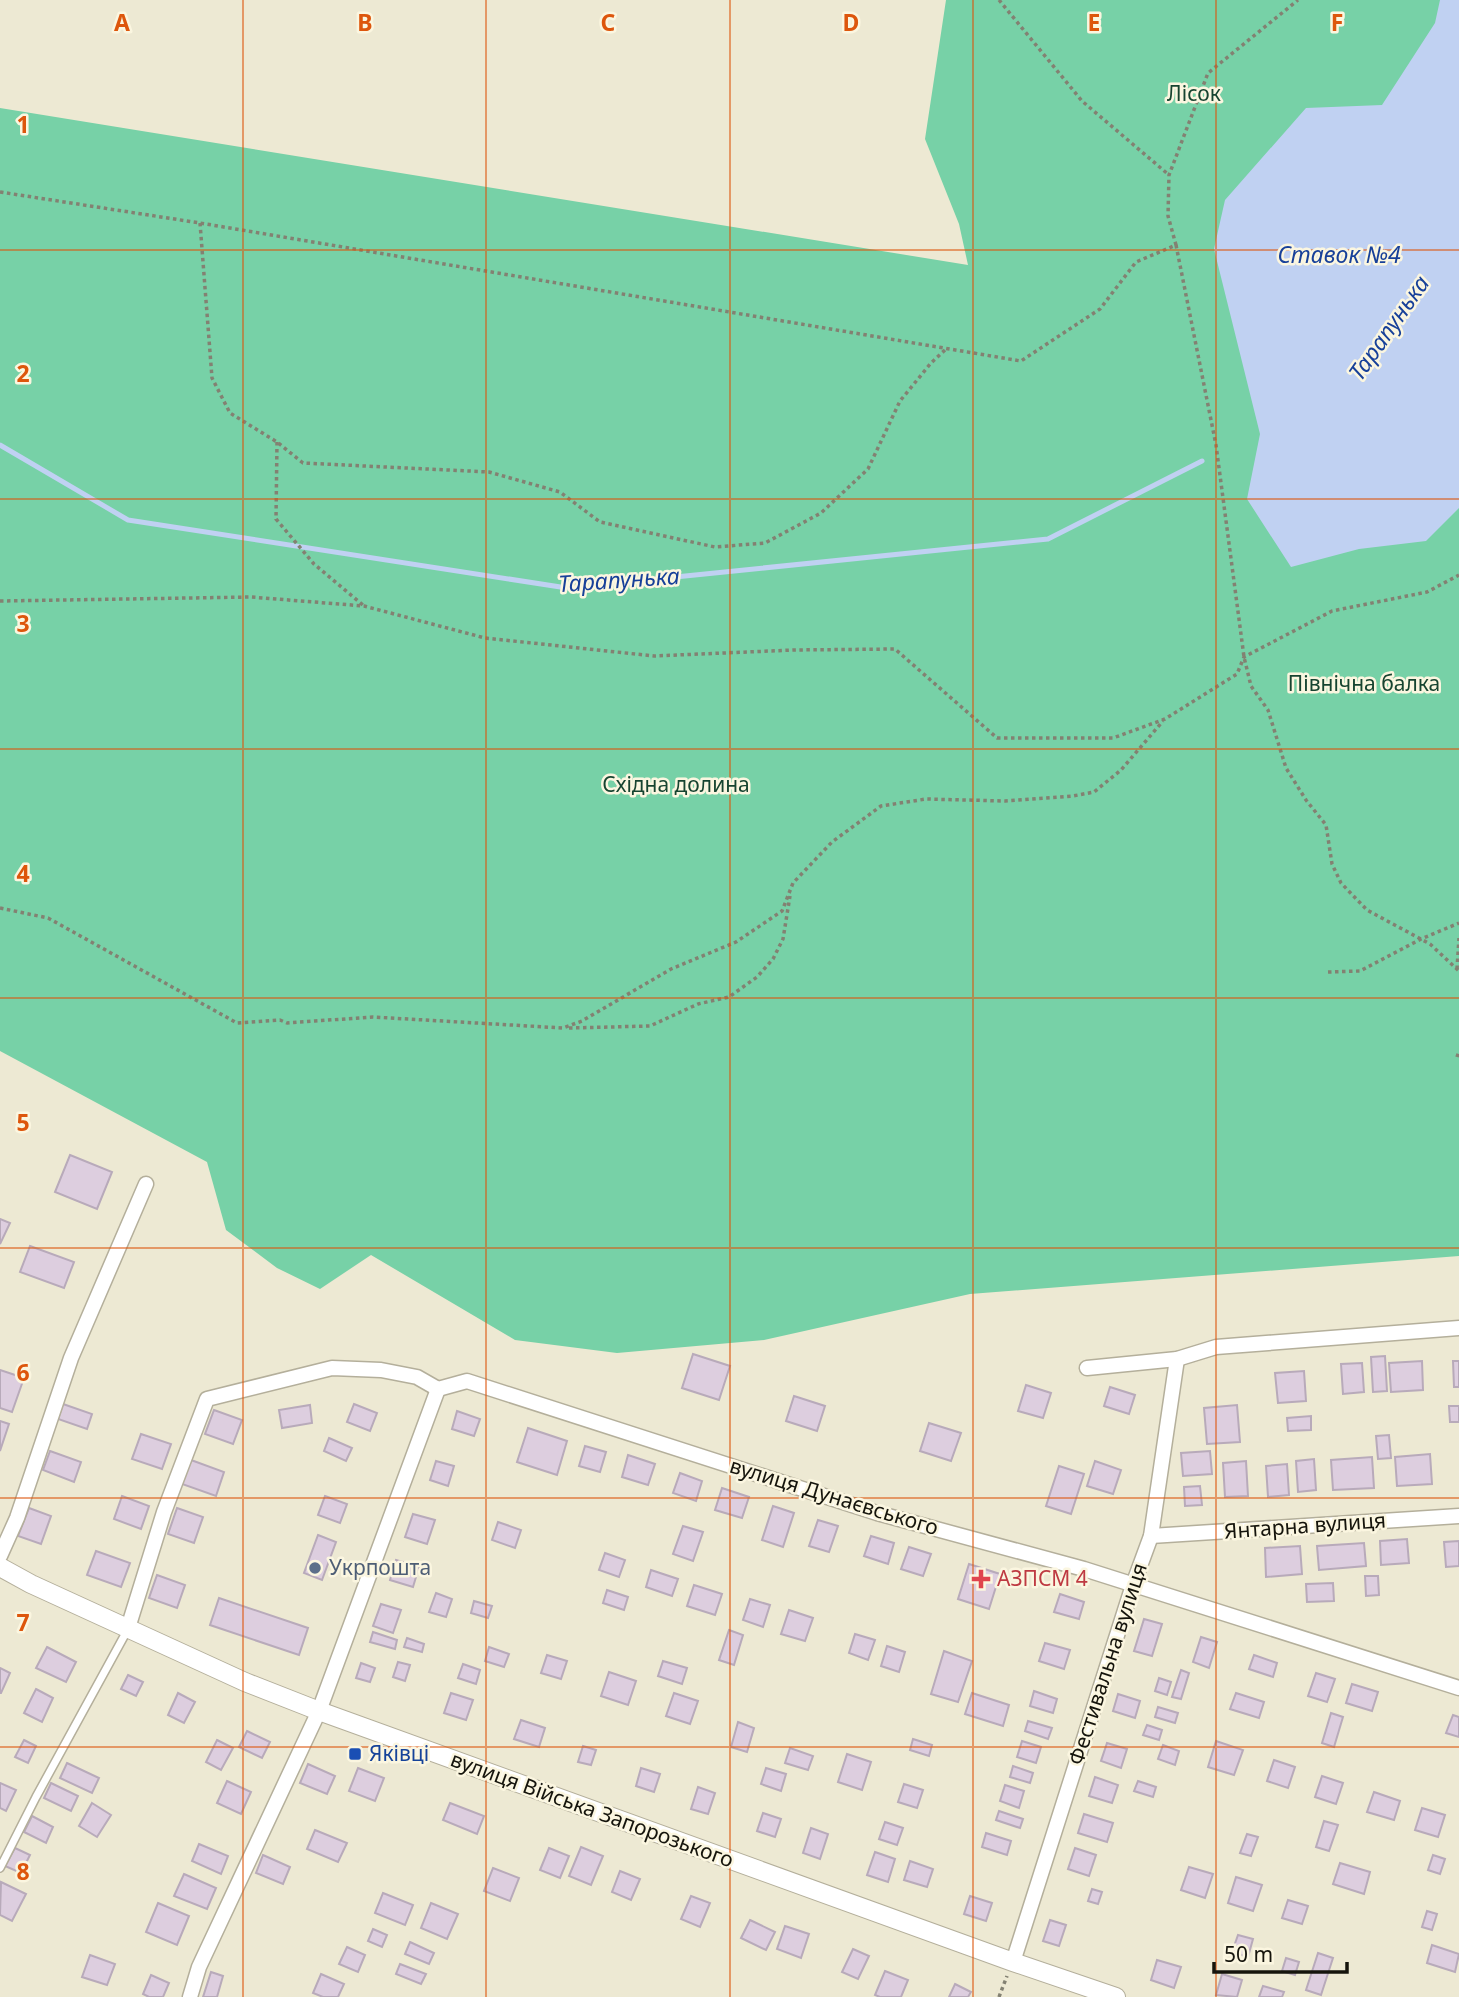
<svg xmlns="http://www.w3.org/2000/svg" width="1459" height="1997" viewBox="0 0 1459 1997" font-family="'Noto Sans',sans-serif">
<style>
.green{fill:#77d1a7}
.water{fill:#c0d1f2}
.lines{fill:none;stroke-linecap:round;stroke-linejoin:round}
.stream{stroke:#c0d1f2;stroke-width:5}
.building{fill:#ddcedf;stroke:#b8aaba;stroke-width:2}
.service-casing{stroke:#b4af9b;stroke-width:10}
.minor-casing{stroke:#b4af9b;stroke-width:17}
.tertiary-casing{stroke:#b4af9b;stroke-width:20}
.path{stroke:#838172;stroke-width:3.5;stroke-dasharray:3.5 3.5;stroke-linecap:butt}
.service{stroke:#fff;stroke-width:7}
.minor{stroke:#fff;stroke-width:14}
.tertiary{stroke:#fff;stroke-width:18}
.grid{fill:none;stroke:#dd560c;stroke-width:2;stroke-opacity:0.55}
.service-dot{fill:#5c6f8a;stroke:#fbf6e0;stroke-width:2.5}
.health-dot{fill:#e0444e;stroke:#fbf6e0;stroke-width:2.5}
.transit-dot{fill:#1a4fb4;stroke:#fbf6e0;stroke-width:2.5}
.labels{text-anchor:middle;stroke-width:5;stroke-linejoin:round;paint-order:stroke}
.park-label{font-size:21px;fill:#164430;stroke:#fbf6e0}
.street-label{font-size:21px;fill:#15140c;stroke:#fbf6e0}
.service-label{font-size:21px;fill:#4e5e75;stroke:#fbf6e0;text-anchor:start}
.health-label{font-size:21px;fill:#be3a42;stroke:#fbf6e0;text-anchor:start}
.transit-label{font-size:21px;fill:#164399;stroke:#fbf6e0;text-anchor:start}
.water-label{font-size:23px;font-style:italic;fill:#174099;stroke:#fbf6e0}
.grid-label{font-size:23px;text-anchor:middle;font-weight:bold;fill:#dd560c;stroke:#fbf6e0;stroke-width:5;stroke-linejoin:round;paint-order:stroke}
</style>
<rect width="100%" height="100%" fill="#ede9d3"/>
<path class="green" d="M946 0H1459V1256L970 1294 764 1340 617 1353 515 1340 371 1255 320 1289 277 1268 226 1230 207 1162 0 1051V108L968 265 959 224 925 139Z"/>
<path class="water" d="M1440 0H1459V508L1426 541 1359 549 1291 567 1247 499 1260 434 1214 249 1225 200 1306 108 1382 105 1435 23Z"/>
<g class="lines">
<path class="stream" d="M0 445 128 520 567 588 1048 539 1202 461"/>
</g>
<g class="building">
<path d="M70 1155 112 1172 97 1209 55 1192Z"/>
<path d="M0 1219 10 1223 0 1244Z"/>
<path d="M30 1246 74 1262 64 1288 20 1272Z"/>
<path d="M693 1354 730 1366 719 1400 682 1388Z"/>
<path d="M1385 1356 1387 1391 1373 1392 1371 1357Z"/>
<path d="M1422 1361 1423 1390 1391 1392 1389 1363Z"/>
<path d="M1453 1361H1459V1387H1454Z"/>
<path d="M1362 1363 1364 1392 1343 1394 1341 1364Z"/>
<path d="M0 1370 24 1378 12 1412 0 1408Z"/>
<path d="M1304 1371 1306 1401 1278 1403 1275 1373Z"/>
<path d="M1026 1385 1051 1393 1043 1418 1018 1411Z"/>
<path d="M1110 1387 1135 1395 1129 1414 1104 1406Z"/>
<path d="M794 1396 825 1406 817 1431 786 1421Z"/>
<path d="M63 1404 92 1414 87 1429 58 1419Z"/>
<path d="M354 1404 377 1413 370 1431 347 1422Z"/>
<path d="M310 1405 312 1423 282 1428 279 1410Z"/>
<path d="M1237 1405 1240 1442 1207 1444 1204 1408Z"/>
<path d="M1449 1406H1459V1422H1450Z"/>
<path d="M214 1410 242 1420 233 1444 205 1434Z"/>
<path d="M457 1411 480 1419 474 1436 452 1429Z"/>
<path d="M1311 1416V1430L1288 1431 1287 1418Z"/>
<path d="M0 1421 9 1424 0 1451Z"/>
<path d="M929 1423 961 1433 951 1461 920 1451Z"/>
<path d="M528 1428 567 1441 557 1475 517 1462Z"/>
<path d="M141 1434 171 1444 162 1469 132 1459Z"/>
<path d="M1389 1435 1391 1458 1378 1459 1376 1436Z"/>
<path d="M329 1438 352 1448 346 1461 324 1451Z"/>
<path d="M585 1446 606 1452 600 1472 579 1466Z"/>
<path d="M50 1451 81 1462 74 1482 43 1470Z"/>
<path d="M1210 1451 1212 1474 1183 1476 1181 1453Z"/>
<path d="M1430 1454 1432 1484 1397 1486 1395 1457Z"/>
<path d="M628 1455 655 1464 648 1485 622 1477Z"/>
<path d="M1372 1457 1374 1488 1333 1490 1331 1460Z"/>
<path d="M1314 1459 1316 1490 1298 1492 1296 1461Z"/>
<path d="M191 1460 224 1472 216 1496 182 1484Z"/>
<path d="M436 1461 454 1466 448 1486 430 1480Z"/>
<path d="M1095 1461 1121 1470 1113 1494 1087 1486Z"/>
<path d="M1246 1461 1248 1496 1225 1497 1223 1463Z"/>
<path d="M1287 1464 1289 1495 1268 1497 1266 1466Z"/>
<path d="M1059 1466 1084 1474 1071 1514 1046 1506Z"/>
<path d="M680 1473 702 1481 696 1501 673 1493Z"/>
<path d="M1200 1486 1202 1505 1185 1506 1184 1487Z"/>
<path d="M722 1488 749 1497 742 1518 715 1510Z"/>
<path d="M122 1496 149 1506 141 1529 114 1519Z"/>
<path d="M325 1496 347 1504 340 1523 318 1515Z"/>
<path d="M773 1506 794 1513 783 1547 762 1540Z"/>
<path d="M29 1508 51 1516 41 1544 18 1536Z"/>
<path d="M177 1508 203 1517 194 1543 168 1534Z"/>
<path d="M413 1514 435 1520 427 1544 405 1537Z"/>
<path d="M818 1520 838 1526 829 1552 809 1546Z"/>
<path d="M498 1522 521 1530 515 1548 492 1540Z"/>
<path d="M683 1526 703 1532 693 1561 673 1554Z"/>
<path d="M318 1535 336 1542 322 1580 304 1573Z"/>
<path d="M871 1536 894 1543 888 1564 864 1556Z"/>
<path d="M1407 1539 1409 1563 1381 1565 1380 1541Z"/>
<path d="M1459 1541V1566L1446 1567 1444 1542Z"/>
<path d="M1364 1543 1366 1566 1319 1570 1317 1546Z"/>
<path d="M1300 1546 1302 1574 1266 1577 1265 1548Z"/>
<path d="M909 1547 931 1554 923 1576 901 1569Z"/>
<path d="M96 1551 130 1563 121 1587 87 1575Z"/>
<path d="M605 1553 625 1560 619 1577 599 1570Z"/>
<path d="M396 1560 419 1567 413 1587 390 1580Z"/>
<path d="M969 1564 1000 1574 989 1609 958 1599Z"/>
<path d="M651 1570 678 1579 672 1596 646 1587Z"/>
<path d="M157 1575 185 1585 177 1608 149 1598Z"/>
<path d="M1365 1576H1378L1379 1595 1366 1596Z"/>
<path d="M1333 1583 1334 1601 1307 1602 1306 1584Z"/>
<path d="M694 1585 722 1594 715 1615 687 1606Z"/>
<path d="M607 1590 628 1597 624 1610 603 1603Z"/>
<path d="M436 1593 452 1599 446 1617 429 1612Z"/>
<path d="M1060 1594 1084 1602 1079 1619 1054 1612Z"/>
<path d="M219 1598 308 1628 299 1655 210 1625Z"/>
<path d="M750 1599 770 1605 763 1627 743 1620Z"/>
<path d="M474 1601 492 1606 488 1618 471 1613Z"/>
<path d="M381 1604 401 1610 393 1633 373 1626Z"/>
<path d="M789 1610 813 1618 805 1641 781 1634Z"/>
<path d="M1144 1619 1162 1624 1152 1656 1134 1651Z"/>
<path d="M729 1630 743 1635 734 1665 719 1660Z"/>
<path d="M373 1632 397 1640 395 1649 370 1642Z"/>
<path d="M855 1634 875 1640 868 1660 849 1653Z"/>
<path d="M1201 1637 1217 1642 1209 1668 1193 1662Z"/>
<path d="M407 1638 424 1644 422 1652 404 1647Z"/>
<path d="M1045 1643 1070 1650 1064 1669 1039 1661Z"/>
<path d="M887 1646 905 1652 899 1672 881 1666Z"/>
<path d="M47 1647 76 1662 66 1682 36 1668Z"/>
<path d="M489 1647 509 1654 504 1667 485 1661Z"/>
<path d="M944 1651 972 1661 958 1702 931 1694Z"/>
<path d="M547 1655 567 1661 561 1679 541 1673Z"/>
<path d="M1254 1655 1277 1663 1273 1677 1249 1669Z"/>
<path d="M663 1661 687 1668 682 1684 658 1676Z"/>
<path d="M398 1662 410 1665 405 1681 393 1677Z"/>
<path d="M361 1663 375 1668 370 1682 356 1678Z"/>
<path d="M463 1664 480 1670 476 1684 458 1678Z"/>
<path d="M0 1668 10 1673 1 1693H0Z"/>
<path d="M1181 1670 1189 1673 1181 1699 1172 1697Z"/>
<path d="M609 1672 636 1681 628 1705 601 1696Z"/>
<path d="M1316 1673 1335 1679 1327 1702 1308 1696Z"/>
<path d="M128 1675 143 1682 136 1696 121 1689Z"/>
<path d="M1159 1678 1171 1682 1167 1695 1155 1691Z"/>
<path d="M1352 1684 1378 1692 1372 1711 1346 1703Z"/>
<path d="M36 1689 53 1698 42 1722 24 1713Z"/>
<path d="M1034 1691 1057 1699 1053 1713 1030 1706Z"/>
<path d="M178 1693 195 1702 184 1723 168 1715Z"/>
<path d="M451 1693 473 1700 466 1720 444 1713Z"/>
<path d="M674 1693 698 1701 690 1724 666 1716Z"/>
<path d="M972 1693 1009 1705 1003 1726 965 1714Z"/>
<path d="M1236 1693 1264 1702 1259 1718 1230 1709Z"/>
<path d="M1118 1694 1140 1701 1135 1718 1113 1711Z"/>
<path d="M1158 1707 1178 1713 1175 1723 1155 1717Z"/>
<path d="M1331 1713 1343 1717 1334 1747 1322 1743Z"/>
<path d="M1453 1715 1459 1717V1737L1446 1733Z"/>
<path d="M521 1720 545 1728 539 1747 514 1739Z"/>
<path d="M1028 1721 1052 1728 1048 1739 1025 1731Z"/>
<path d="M738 1722 754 1728 747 1752 731 1747Z"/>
<path d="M1147 1725 1162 1730 1159 1740 1143 1735Z"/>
<path d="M247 1731 270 1742 262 1758 239 1747Z"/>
<path d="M913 1739 932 1745 929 1756 910 1750Z"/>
<path d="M24 1740 36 1746 28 1763 15 1757Z"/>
<path d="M217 1740 233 1748 221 1770 206 1762Z"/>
<path d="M1022 1741 1041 1747 1036 1763 1017 1757Z"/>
<path d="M1216 1741 1243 1750 1234 1775 1208 1767Z"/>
<path d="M1107 1743 1127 1749 1121 1768 1101 1761Z"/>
<path d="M1163 1745 1179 1751 1175 1765 1158 1759Z"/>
<path d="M583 1746 596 1750 591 1765 578 1762Z"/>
<path d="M790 1748 813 1756 808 1770 785 1763Z"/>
<path d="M847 1754 871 1762 862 1790 838 1782Z"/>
<path d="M1274 1760 1295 1767 1288 1788 1267 1781Z"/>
<path d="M67 1763 99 1778 92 1793 60 1778Z"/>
<path d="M308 1764 335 1776 327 1794 300 1783Z"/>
<path d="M1013 1766 1033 1773 1030 1783 1010 1777Z"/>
<path d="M358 1768 384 1778 375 1801 349 1791Z"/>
<path d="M641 1768 660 1774 654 1792 636 1786Z"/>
<path d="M766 1768 786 1774 781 1791 761 1784Z"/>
<path d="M1322 1776 1343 1783 1336 1804 1315 1797Z"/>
<path d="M1095 1777 1118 1785 1112 1803 1089 1796Z"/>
<path d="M227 1781 251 1792 241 1814 217 1803Z"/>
<path d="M1138 1781 1156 1787 1153 1797 1134 1791Z"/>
<path d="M0 1783 16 1790 6 1811 0 1808Z"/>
<path d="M51 1783 78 1796 71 1811 44 1798Z"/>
<path d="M904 1784 923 1790 917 1808 898 1802Z"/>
<path d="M1005 1785 1024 1791 1019 1808 1000 1801Z"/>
<path d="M698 1787 715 1793 708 1814 691 1809Z"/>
<path d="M1374 1792 1400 1801 1394 1820 1367 1812Z"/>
<path d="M92 1803 111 1815 97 1837 79 1826Z"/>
<path d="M450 1803 484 1816 477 1834 443 1820Z"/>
<path d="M1422 1808 1445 1815 1438 1837 1415 1830Z"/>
<path d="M999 1811 1023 1819 1020 1828 996 1820Z"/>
<path d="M763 1813 781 1819 775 1837 757 1831Z"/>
<path d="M1084 1814 1113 1823 1107 1842 1078 1833Z"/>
<path d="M32 1816 53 1827 46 1843 24 1832Z"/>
<path d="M1324 1821 1338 1825 1329 1851 1316 1847Z"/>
<path d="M885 1822 903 1828 897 1845 879 1839Z"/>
<path d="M811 1828 828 1834 820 1859 803 1853Z"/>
<path d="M315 1830 347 1843 338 1862 307 1849Z"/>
<path d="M986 1833 1011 1841 1007 1855 982 1847Z"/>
<path d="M1247 1834 1258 1837 1251 1856 1240 1853Z"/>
<path d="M199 1844 228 1856 221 1874 192 1861Z"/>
<path d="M581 1847 603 1856 591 1885 569 1876Z"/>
<path d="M15 1848 30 1855 21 1873 5 1866Z"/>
<path d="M549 1848 569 1856 560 1878 540 1870Z"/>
<path d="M1075 1848 1096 1855 1089 1876 1068 1869Z"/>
<path d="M875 1852 895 1859 888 1882 867 1875Z"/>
<path d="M263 1855 290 1867 283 1884 256 1873Z"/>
<path d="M1433 1855 1445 1859 1440 1874 1428 1870Z"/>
<path d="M910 1861 933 1869 927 1887 904 1880Z"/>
<path d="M1340 1863 1370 1872 1364 1894 1333 1884Z"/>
<path d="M1189 1867 1213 1874 1205 1898 1181 1890Z"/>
<path d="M493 1868 519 1878 510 1901 484 1891Z"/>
<path d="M620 1871 640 1879 631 1900 612 1892Z"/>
<path d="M184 1874 216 1888 207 1909 174 1896Z"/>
<path d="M1236 1877 1262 1885 1253 1911 1228 1903Z"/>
<path d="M1 1882 26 1894 12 1921 0 1915Z"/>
<path d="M1092 1889 1102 1892 1098 1904 1088 1901Z"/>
<path d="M383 1893 413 1905 405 1925 375 1913Z"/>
<path d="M691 1896 710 1903 700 1927 681 1919Z"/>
<path d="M970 1896 992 1903 986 1921 964 1914Z"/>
<path d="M1288 1900 1308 1906 1302 1924 1282 1918Z"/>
<path d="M158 1903 189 1916 177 1945 146 1932Z"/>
<path d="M431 1903 458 1914 447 1939 421 1928Z"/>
<path d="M1427 1911 1437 1914 1432 1930 1422 1927Z"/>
<path d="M750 1920 775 1932 766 1950 741 1938Z"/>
<path d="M1050 1920 1066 1925 1059 1946 1043 1941Z"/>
<path d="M785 1926 809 1934 801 1958 777 1949Z"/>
<path d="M373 1929 387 1935 382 1947 368 1941Z"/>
<path d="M1238 1935 1253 1939 1248 1957 1232 1952Z"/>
<path d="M410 1942 434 1953 429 1964 405 1954Z"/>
<path d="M1432 1945 1459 1954 1455 1972 1427 1963Z"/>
<path d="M347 1947 365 1955 358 1972 339 1964Z"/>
<path d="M853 1949 869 1956 858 1979 842 1972Z"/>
<path d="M1318 1953 1333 1958 1321 1995 1306 1990Z"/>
<path d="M90 1955 115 1964 107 1985 82 1977Z"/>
<path d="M1286 1958 1299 1962 1295 1975 1282 1971Z"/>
<path d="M1157 1960 1181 1967 1174 1988 1151 1980Z"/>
<path d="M400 1964 426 1974 421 1984 396 1974Z"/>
<path d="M885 1971 908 1980 901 1997H880L875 1995Z"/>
<path d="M211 1972 223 1976 217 1997H203Z"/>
<path d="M321 1974 344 1984 338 1997H323L313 1993Z"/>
<path d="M1222 1974 1242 1980 1237 1997 1216 1995Z"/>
<path d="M151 1975 169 1983 163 1997H149L143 1994Z"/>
<path d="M955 1984 971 1992 968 1997H949Z"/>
<path d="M1263 1986 1284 1992 1282 1997H1259Z"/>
</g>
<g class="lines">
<g class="service-casing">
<path id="service" d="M0 1868 36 1797 128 1629"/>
</g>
<g class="minor-casing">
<g id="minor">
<path d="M1087 1368 1177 1359 1216 1347 1459 1328"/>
<path d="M1151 1536 1459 1516"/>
<path d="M0 1556 17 1518 71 1358 146 1184"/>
<path d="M128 1628 164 1512 207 1399 332 1368 381 1370 417 1377 438 1389 467 1381 877 1513 1084 1569 1459 1688"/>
<path d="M1013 1962 1133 1585 1151 1536 1177 1359"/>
<path d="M190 1997 199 1967 319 1711 438 1389"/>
</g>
</g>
<g class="tertiary-casing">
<path id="tertiary" d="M0 1567 31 1584 245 1682 319 1711 1013 1962 1116 1997"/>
</g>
<g class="path">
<path d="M999 0 1082 101 1169 175"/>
<path d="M0 192 200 223 1021 361 1100 309 1136 262 1176 245 1168 216 1169 175 1208 73 1298 0"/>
<path d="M200 223 212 378 230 413 277 442 303 463 489 472 560 492 600 522 715 547 765 543 821 513 868 469 900 401 931 363 946 349"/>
<path d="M1176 245 1216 445 1244 657 1251 686 1268 710 1286 768 1306 800 1326 825 1332 864 1341 883 1367 910 1430 944 1459 971"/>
<path d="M277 442 276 519 314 564 364 606"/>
<path d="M0 601 251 597 364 606 485 638 654 656 793 650 895 649 997 738H1113L1165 719 1237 674 1244 657 1332 611 1427 592 1459 575"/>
<path d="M0 908 48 918 237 1023 280 1020 287 1023 315 1021 373 1017 563 1028 582 1021 671 969 736 942 782 911 793 883 832 842 881 806 926 799 1005 801 1073 796 1094 792 1121 770 1163 721"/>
<path d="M1457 969 1459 938"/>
<path d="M1328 972 1360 971 1421 939 1459 923"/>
<path d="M569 1028 650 1026 698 1004 729 997 757 977 773 959 783 939 790 896"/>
<path d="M1457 1057 1459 1051"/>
<path d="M999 1997 1007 1976"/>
</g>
<use href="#service" class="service"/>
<use href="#minor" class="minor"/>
<use href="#tertiary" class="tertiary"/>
</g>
<path class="grid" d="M243 0V1997M486 0V1997M730 0V1997M973 0V1997M1216 0V1997M0 250H1459M0 499H1459M0 749H1459M0 998H1459M0 1248H1459M0 1498H1459M0 1747H1459"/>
<circle class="service-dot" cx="315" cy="1568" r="7"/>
<path class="health-dot" d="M977.5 1568.5h7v7h7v7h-7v7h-7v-7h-7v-7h7z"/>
<rect class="transit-dot" x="348" y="1747" width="14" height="14" rx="3.5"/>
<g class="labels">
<g class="park-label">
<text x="1194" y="101">Лісок</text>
<text x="1364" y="691">Північна балка</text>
<text x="676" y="792">Східна долина</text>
</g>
<g class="street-label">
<text transform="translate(834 1497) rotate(17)" y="7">вулиця Дунаєвського</text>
<text transform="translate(1305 1526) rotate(-4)" y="7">Янтарна вулиця</text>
<text transform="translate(1108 1664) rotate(-72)" y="7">Фестивальна вулиця</text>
<text transform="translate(592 1810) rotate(20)" y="7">вулиця Війська Запорозького</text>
</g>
<g class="service-label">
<text x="329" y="1575">Укрпошта</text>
</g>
<g class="health-label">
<text x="997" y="1586">АЗПСМ 4</text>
</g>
<g class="transit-label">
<text x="369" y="1761">Яківці</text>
</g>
<g class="water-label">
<text x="1339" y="263">Ставок №4</text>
<text transform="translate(1389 328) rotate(-55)" y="8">Тарапунька</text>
<text transform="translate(619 580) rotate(-4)" y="8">Тарапунька</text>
</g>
</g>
<g class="grid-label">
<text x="122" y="31">A</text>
<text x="365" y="31">B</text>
<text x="608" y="31">C</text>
<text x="851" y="31">D</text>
<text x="1094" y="31">E</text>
<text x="1337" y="31">F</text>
<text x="23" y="133">1</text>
<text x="23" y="382">2</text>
<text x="23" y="632">3</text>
<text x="23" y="882">4</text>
<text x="23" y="1131">5</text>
<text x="23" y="1381">6</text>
<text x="23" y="1631">7</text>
<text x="23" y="1880">8</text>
</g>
<path d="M1214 1962v10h133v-10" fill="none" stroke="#15140c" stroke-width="3.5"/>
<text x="1224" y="1962" font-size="21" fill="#15140c" stroke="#fbf6e0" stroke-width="5" paint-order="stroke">50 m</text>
</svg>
